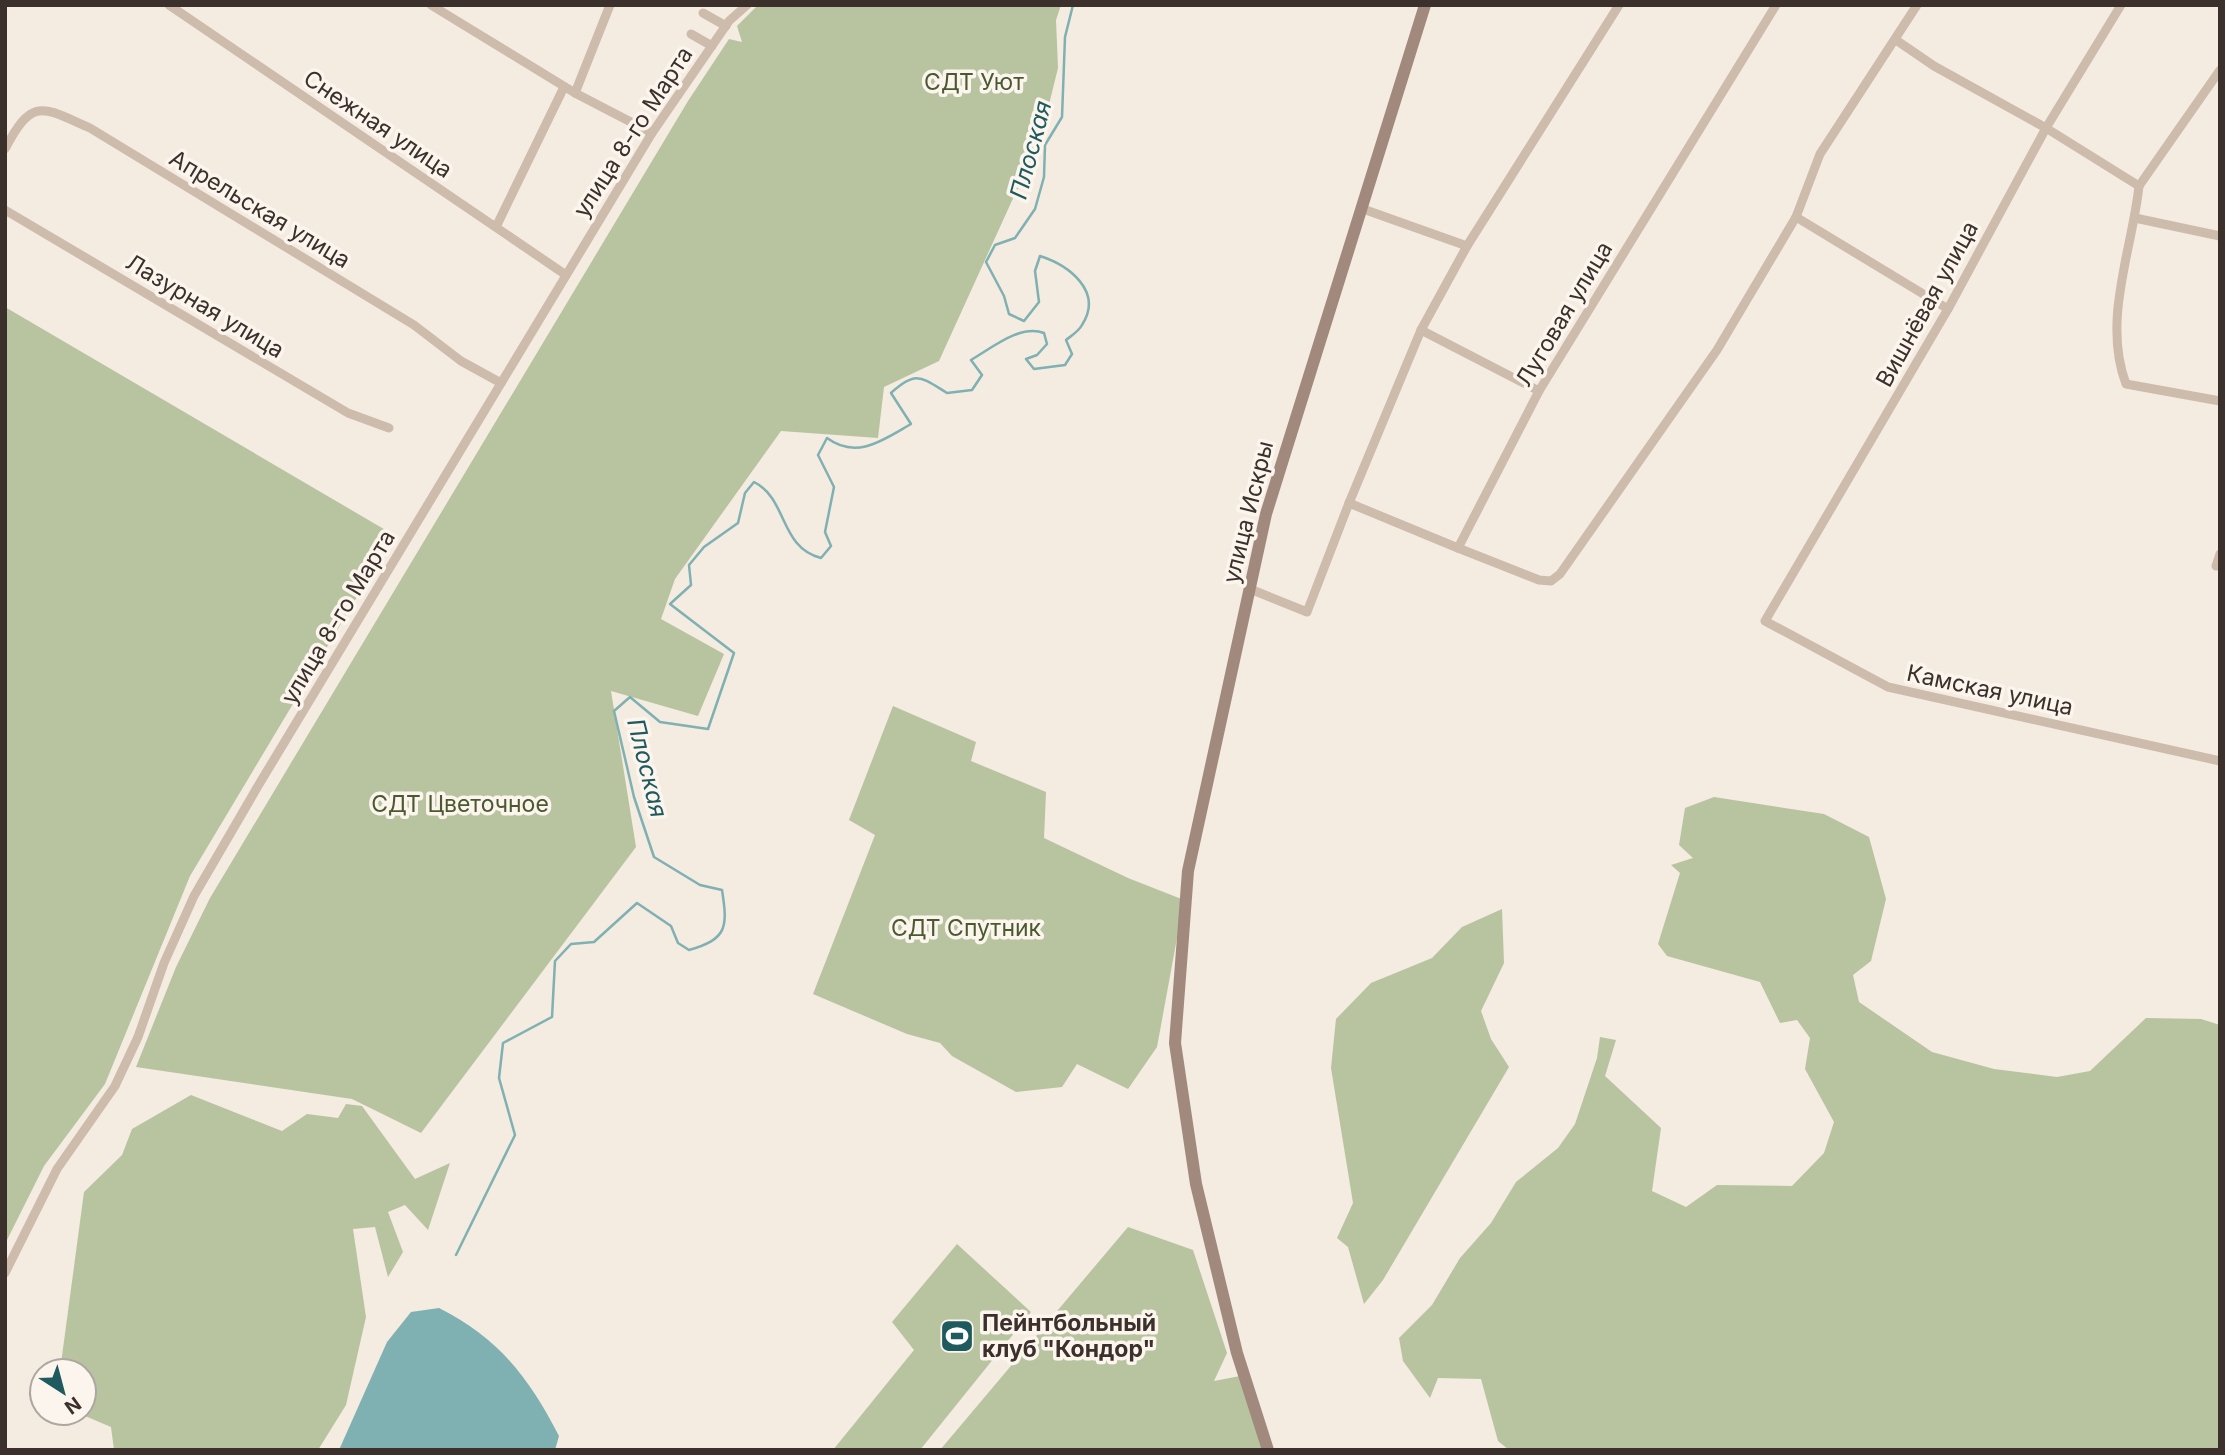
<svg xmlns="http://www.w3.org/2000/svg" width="2225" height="1455" viewBox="0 0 2225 1455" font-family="Inter,sans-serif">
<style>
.green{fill:#b8c4a0}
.water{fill:#7fb0b2}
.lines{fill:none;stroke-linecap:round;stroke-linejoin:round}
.stream{stroke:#7fb0b2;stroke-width:2.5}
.street{stroke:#cdbbac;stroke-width:9}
.secondary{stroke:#a18a7d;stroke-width:12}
.labels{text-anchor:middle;stroke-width:7;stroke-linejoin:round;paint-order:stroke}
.park-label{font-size:23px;fill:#4a5a2e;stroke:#fbf5ee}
.street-label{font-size:23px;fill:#3b302b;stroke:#fbf5ee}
.poi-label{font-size:23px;font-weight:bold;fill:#3b302b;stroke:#fbf5ee;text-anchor:start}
.water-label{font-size:24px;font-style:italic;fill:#1f5a5e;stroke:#fbf5ee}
</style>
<rect width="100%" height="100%" fill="#f4ebe1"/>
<g class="green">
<path d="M758 5H1061L1056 20 1058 68 1036 157 1015 194 939 361 884 387 878 438 781 431 675 579 661 619 724 654 698 716 611 691 636 847 421 1133 352 1099 136 1067 176 967 210 898 688 101 729 39 742 42 737 26Z"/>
<path d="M5 307 394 535 190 876 105 1084 44 1166 5 1244Z"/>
<path d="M893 706 976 742 971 761 1046 792 1044 838 1128 878 1184 900 1157 1047 1128 1089 1077 1064 1062 1087 1016 1092 952 1056 940 1043 907 1034 813 994 875 835 849 820Z"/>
<path d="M1714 797 1824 814 1869 837 1886 899 1871 961 1853 975 1859 1002 1932 1052 1994 1069 2057 1077 2090 1071 2146 1018 2201 1019 2220 1025V1450H1509L1498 1441 1481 1379 1438 1378 1430 1398 1403 1361 1399 1338 1432 1305 1460 1258 1491 1223 1516 1182 1558 1148 1575 1124 1597 1058 1600 1037 1616 1040 1605 1076 1661 1128 1652 1191 1686 1207 1717 1185 1792 1186 1824 1153 1834 1122 1805 1069 1810 1038 1797 1020 1780 1023 1760 982 1667 956 1658 944 1680 873 1671 865 1693 858 1679 845 1685 808Z"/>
<path d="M1502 909 1504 963 1481 1011 1491 1039 1509 1067 1383 1280 1364 1304 1348 1247 1337 1238 1353 1203 1331 1068 1336 1019 1371 983 1432 958 1462 927Z"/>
<path d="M191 1095 282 1131 307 1114 338 1118 346 1104 362 1106 415 1179 450 1163 428 1230 405 1205 388 1212 403 1252 388 1277 375 1227 353 1229 366 1317 346 1405 318 1450H114L111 1427 78 1413H84V1371H60L84 1192 122 1155 132 1129Z"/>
<path d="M1128 1227 1193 1250 1227 1353 1214 1381 1240 1376 1263 1450H940Z"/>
<path d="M957 1244 1031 1312 920 1450H833L914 1350 892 1322Z"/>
</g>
<path class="water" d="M439 1308C499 1338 529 1378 559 1436L555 1450H339L387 1342 411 1312Z"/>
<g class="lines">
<path class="stream" d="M456 1255 515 1135 499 1078 503 1043 552 1017 555 961 571 944 594 942 637 903 671 926 678 943 689 950C727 939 728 928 722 890L700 885 654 857 634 797 614 711 630 697 660 722 708 729 734 653 670 604 691 585 689 565 704 547 738 523 745 493 754 482C788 499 779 547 821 558L831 546 825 532 834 487 818 455 827 438C857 460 883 440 911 424L891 393C916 370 921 377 947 393L972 390 982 375 971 360C992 348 1020 324 1044 333L1047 344 1037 355 1026 359 1034 369 1065 365 1072 354 1066 340C1071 336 1079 331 1082 325 1104 291 1068 265 1040 256L1035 271 1039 302 1024 321 1009 314 1004 296 986 262 995 245 1015 238 1035 209 1044 177 1045 145 1062 117 1065 37 1073 5"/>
<g class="street">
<path d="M169 5 566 275"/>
<path d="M431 5 575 93 652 133"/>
<path d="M2121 5 2046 128 1948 309 1765 621 1888 687 2220 761"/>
<path d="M703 13 726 26"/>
<path d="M691 34 712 46"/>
<path d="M1896 40 1934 66 2046 128 2139 186C2132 251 2102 320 2126 384L2220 401"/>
<path d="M575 93 610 5"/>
<path d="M5 149C33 96 42 107 90 128L414 325 461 361 501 383"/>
<path d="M2139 186 2220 70"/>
<path d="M1363 209 1467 246"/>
<path d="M5 210 348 413 389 428"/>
<path d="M1796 217 1948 309"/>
<path d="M2135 218 2220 236"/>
<path d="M496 227 564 87"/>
<path d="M1421 330 1539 391"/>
<path d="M1349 503 1458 548 1539 391 1776 5"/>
<path d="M1458 548 1539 580 1551 581 1560 574 1717 350 1796 217 1820 154 1917 5"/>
<path d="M2220 554 2216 566H2220"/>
<path d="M1250 589 1307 612 1349 503 1421 330 1467 246 1619 5"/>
<path d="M5 1273 57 1169 115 1086 138 1037 164 963 194 896 258 786 652 133 729 21 747 5"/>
</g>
<path class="secondary" d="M1268 1450 1237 1353 1196 1184 1175 1043 1188 871 1266 514 1425 5"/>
</g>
<defs>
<g id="stadium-square" transform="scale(1.75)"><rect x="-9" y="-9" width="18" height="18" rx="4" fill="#1f5a5e" stroke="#fbf5ee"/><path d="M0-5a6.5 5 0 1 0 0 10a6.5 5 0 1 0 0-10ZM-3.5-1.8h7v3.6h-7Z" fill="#fff"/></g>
</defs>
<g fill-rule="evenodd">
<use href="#stadium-square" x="957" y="1336"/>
</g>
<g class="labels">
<g class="park-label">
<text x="974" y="90">СДТ Уют</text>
<text x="460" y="812">СДТ Цветочное</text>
<text x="966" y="936">СДТ Спутник</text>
</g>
<g class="street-label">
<text transform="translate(378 124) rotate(34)" y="8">Снежная улица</text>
<text transform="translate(633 132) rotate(-57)" y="8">улица 8-го Марта</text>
<text transform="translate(260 209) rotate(31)" y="8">Апрельская улица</text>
<text transform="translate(1927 304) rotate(-61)" y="8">Вишнёвая улица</text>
<text transform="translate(205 306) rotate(31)" y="8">Лазурная улица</text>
<text transform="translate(1564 314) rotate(-59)" y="8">Луговая улица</text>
<text transform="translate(1248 512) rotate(-76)" y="8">улица Искры</text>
<text transform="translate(338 617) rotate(-59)" y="8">улица 8-го Марта</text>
<text transform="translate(1990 690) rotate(12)" y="8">Камская улица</text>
</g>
<g class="poi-label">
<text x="982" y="1331">Пейнтбольный<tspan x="982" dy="26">клуб "Кондор"</tspan></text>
</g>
<g class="water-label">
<text transform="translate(1031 150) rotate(-75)" y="8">Плоская</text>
<text transform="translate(647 768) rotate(76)" y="8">Плоская</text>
</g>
</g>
<rect width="2225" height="1455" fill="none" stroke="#3b302b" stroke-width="14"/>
<g transform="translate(63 1392) rotate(144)"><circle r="33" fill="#fbf5ee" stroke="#aea6a0" stroke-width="2"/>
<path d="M0-5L12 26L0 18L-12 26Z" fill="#1f5a5e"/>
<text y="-10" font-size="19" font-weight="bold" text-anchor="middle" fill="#3b302b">N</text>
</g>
</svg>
